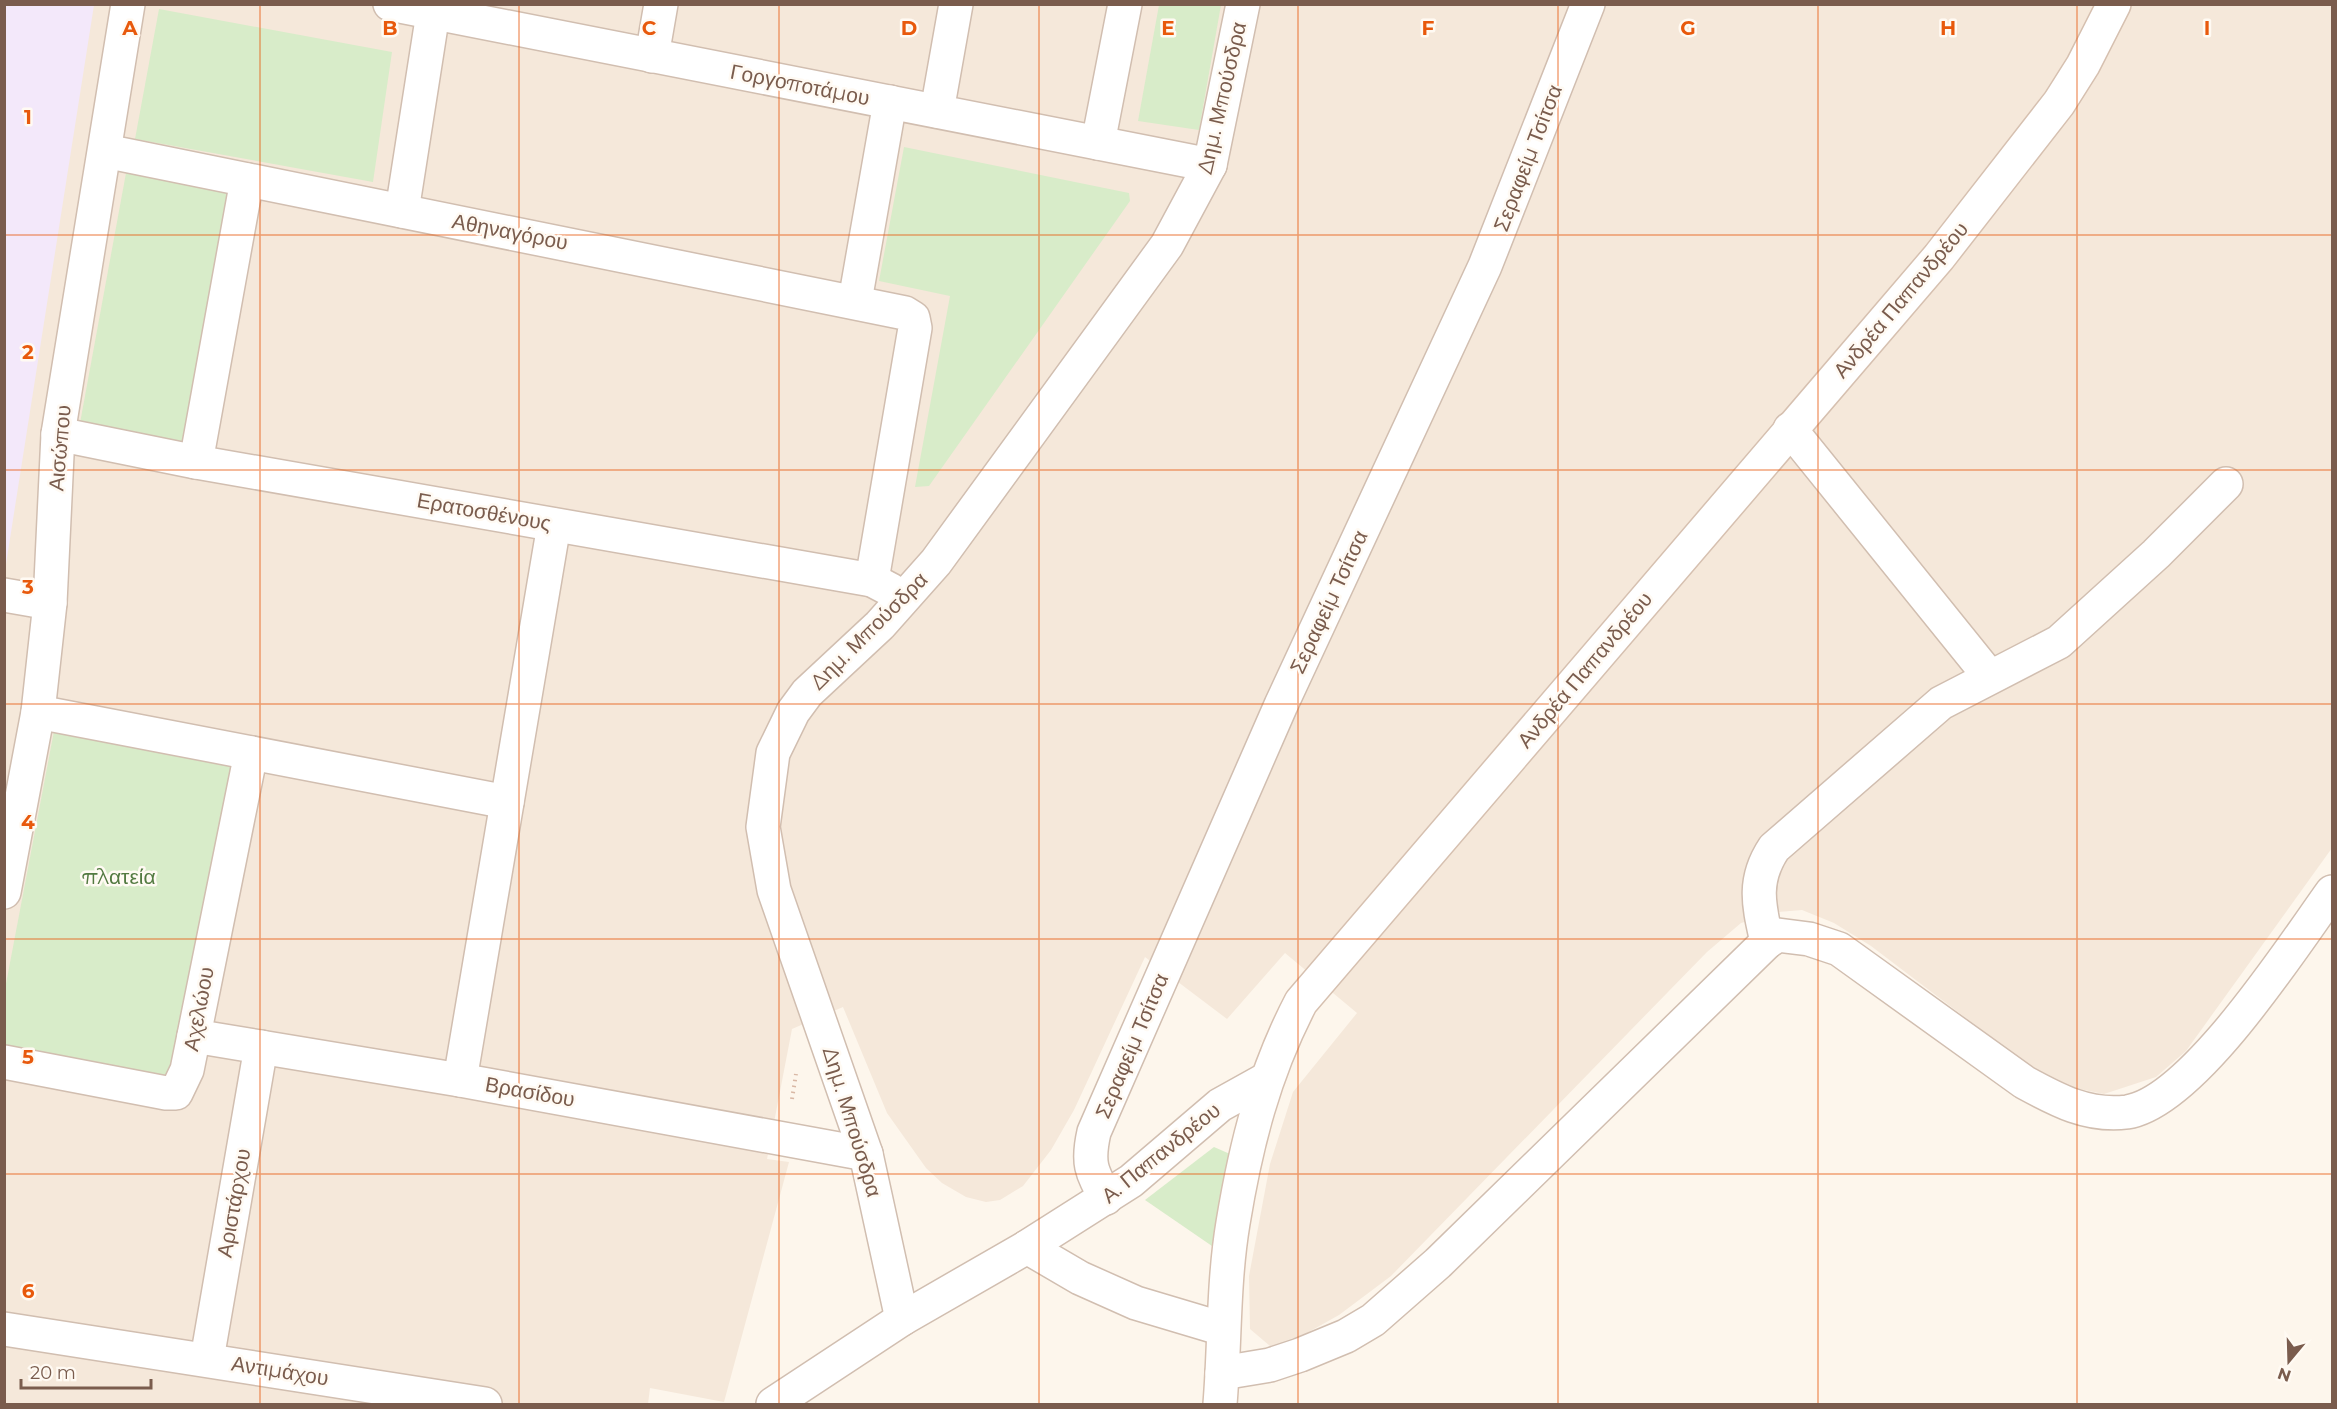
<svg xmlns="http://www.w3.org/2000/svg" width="2337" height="1409" viewBox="0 0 2337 1409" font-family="Montserrat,sans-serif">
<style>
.residential{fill:#f5e8da}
.education{fill:#f3e8fa}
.green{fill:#d8ecc9}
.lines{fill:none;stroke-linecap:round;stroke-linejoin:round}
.minor-casing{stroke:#d1beb0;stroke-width:36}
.secondary-casing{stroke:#d6c0b0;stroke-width:36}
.path{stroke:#d9b8a5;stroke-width:4;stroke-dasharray:1.5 4.5;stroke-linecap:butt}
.minor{stroke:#fff;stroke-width:33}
.secondary{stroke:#fff;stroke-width:33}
.grid{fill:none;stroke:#e8590c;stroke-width:1.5;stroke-opacity:0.55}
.labels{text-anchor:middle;stroke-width:5;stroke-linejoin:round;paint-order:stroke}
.street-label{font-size:21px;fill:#7a5c4d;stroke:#fffaf3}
.park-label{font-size:21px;fill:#537a41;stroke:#fffaf3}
.grid-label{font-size:20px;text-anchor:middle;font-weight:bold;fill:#e8590c;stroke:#fffaf3;stroke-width:5;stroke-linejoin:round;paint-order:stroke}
</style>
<rect width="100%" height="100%" fill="#fdf6ec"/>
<path class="residential" d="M5 5H2332V848L2186 1051 2156 1077 2104 1094 2065 1086 2033 1069 1871 946 1834 923 1802 910 1778 912 1741 923 1707 952 1391 1276 1339 1315 1305 1334 1270 1346 1250 1329 1249 1276 1270 1164 1293 1092 1357 1013 1285 953 1227 1019 1145 957 1074 1110 1051 1150 1023 1186 1000 1200 986 1202 966 1197 942 1183 926 1168 887 1113 843 1007 792 1029 767 1159 789 1162 724 1402 650 1388 648 1404H5Z"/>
<path class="education" d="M4 5H94L6 564H4Z"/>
<g class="green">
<path d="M1159 5H1221L1199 130 1138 121Z"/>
<path d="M159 9 392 52 373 182 135 139Z"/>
<path d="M904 147 1129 193 1130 201 929 486 915 487 950 296 879 281Z"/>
<path d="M126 173 232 192 186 443 80 423Z"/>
<path d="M54 731 234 765 171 1078 5 1046V989Z"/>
<path d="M1214 1147 1230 1154 1212 1246 1145 1200Z"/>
</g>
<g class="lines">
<g class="minor-casing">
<g id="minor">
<path d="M390 4 1210 165"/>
<path d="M652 56 661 4"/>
<path d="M937 111 956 4"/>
<path d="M1098 143 1125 4"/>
<path d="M105 151 905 313 913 318 915 328 872 580"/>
<path d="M402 211 433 13"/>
<path d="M855 301 890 102"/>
<path d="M1790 429 1990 677"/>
<path d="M58 434 196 462 872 580 891 590"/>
<path d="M196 462 247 180"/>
<path d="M4 595 50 603"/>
<path d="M38 712 507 802"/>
<path d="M4 892 38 712 50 603 58 434 128 4"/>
<path d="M1767 942C1759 906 1752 881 1774 848L1941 703 2059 642 2156 554 2226 484"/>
<path d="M194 1036 460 1080 866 1154"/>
<path d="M4 1062 166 1093H176L187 1070 251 753"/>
<path d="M460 1080 554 525"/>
<path d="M1106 1198C1091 1171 1087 1163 1094 1132L1281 705 1485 266 1588 4"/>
<path d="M1027 1247 1131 1181 1220 1105 1265 1080"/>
<path d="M902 1319 866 1154 774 890 763 827 773 753 793 712 807 693 880 625 936 562 1167 245 1210 165 1243 4"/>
<path d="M4 1329 485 1404"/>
<path d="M207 1359 261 1047"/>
<path d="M1222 1373 1270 1365 1300 1355 1346 1336 1373 1320 1438 1263 1767 942 1778 935 1809 939 1839 949 2024 1082C2057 1100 2088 1117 2127 1112 2193 1102 2293 946 2332 892"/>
<path d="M773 1404 902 1319 1027 1247 1080 1278 1136 1303 1223 1329"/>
</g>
</g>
<g class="secondary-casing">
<path id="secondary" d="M1220 1404C1225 1344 1223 1283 1233 1223 1246 1144 1264 1073 1301 1002L1939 257 2059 103 2083 65 2114 4"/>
</g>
<path class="path" d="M792 1099 796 1074"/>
<use href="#minor" class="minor"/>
<use href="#secondary" class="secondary"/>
</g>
<path class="grid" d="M260 4V1404M519 4V1404M779 4V1404M1039 4V1404M1298 4V1404M1558 4V1404M1818 4V1404M2077 4V1404M4 235H2332M4 470H2332M4 704H2332M4 939H2332M4 1174H2332"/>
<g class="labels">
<g class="street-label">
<text transform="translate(800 85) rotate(11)" y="7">Γοργοποτάμου</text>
<text transform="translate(1222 98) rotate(-77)" y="7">Δημ. Μπούσδρα</text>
<text transform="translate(1528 158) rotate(-69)" y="7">Σεραφείμ Τσίτσα</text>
<text transform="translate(510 232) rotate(11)" y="7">Αθηναγόρου</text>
<text transform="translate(1901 300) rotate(-50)" y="7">Ανδρέα Παπανδρέου</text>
<text transform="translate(60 448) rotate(-85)" y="7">Αισώπου</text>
<text transform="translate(484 512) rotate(10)" y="7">Ερατοσθένους</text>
<text transform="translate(1329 602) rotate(-65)" y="7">Σεραφείμ Τσίτσα</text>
<text transform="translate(869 631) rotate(-45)" y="7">Δημ. Μπούσδρα</text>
<text transform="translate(1585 670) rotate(-50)" y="7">Ανδρέα Παπανδρέου</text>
<text transform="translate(199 1009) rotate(-79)" y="7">Αχελώου</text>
<text transform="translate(1132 1046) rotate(-67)" y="7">Σεραφείμ Τσίτσα</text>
<text transform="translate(530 1092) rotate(10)" y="7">Βρασίδου</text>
<text transform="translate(852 1122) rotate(73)" y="7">Δημ. Μπούσδρα</text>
<text transform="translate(1161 1153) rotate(-39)" y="7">Α. Παπανδρέου</text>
<text transform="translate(234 1203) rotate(-80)" y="7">Αριστάρχου</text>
<text transform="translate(280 1371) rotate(9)" y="7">Αντιμάχου</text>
</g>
<g class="park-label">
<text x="119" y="884">πλατεία</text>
</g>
</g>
<g class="grid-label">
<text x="130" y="35">A</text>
<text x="390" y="35">B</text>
<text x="649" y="35">C</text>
<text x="909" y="35">D</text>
<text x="1168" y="35">E</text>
<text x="1428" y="35">F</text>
<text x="1688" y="35">G</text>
<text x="1948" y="35">H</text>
<text x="2207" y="35">I</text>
<text x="28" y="124">1</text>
<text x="28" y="359">2</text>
<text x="28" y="594">3</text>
<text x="28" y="829">4</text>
<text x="28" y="1064">5</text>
<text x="28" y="1298">6</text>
</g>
<rect width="2337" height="1409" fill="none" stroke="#7a5c4d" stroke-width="12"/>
<g transform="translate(2289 1361) rotate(199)" stroke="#fffaf3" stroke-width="4.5" paint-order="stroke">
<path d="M0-4.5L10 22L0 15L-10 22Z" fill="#7a5c4d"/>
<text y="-9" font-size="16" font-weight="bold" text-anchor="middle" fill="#7a5c4d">N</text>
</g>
<path d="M21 1379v9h130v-9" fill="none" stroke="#7a5c4d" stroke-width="3"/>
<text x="30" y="1379" font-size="18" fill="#7a5c4d" stroke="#fffaf3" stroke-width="4.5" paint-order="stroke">20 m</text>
</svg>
